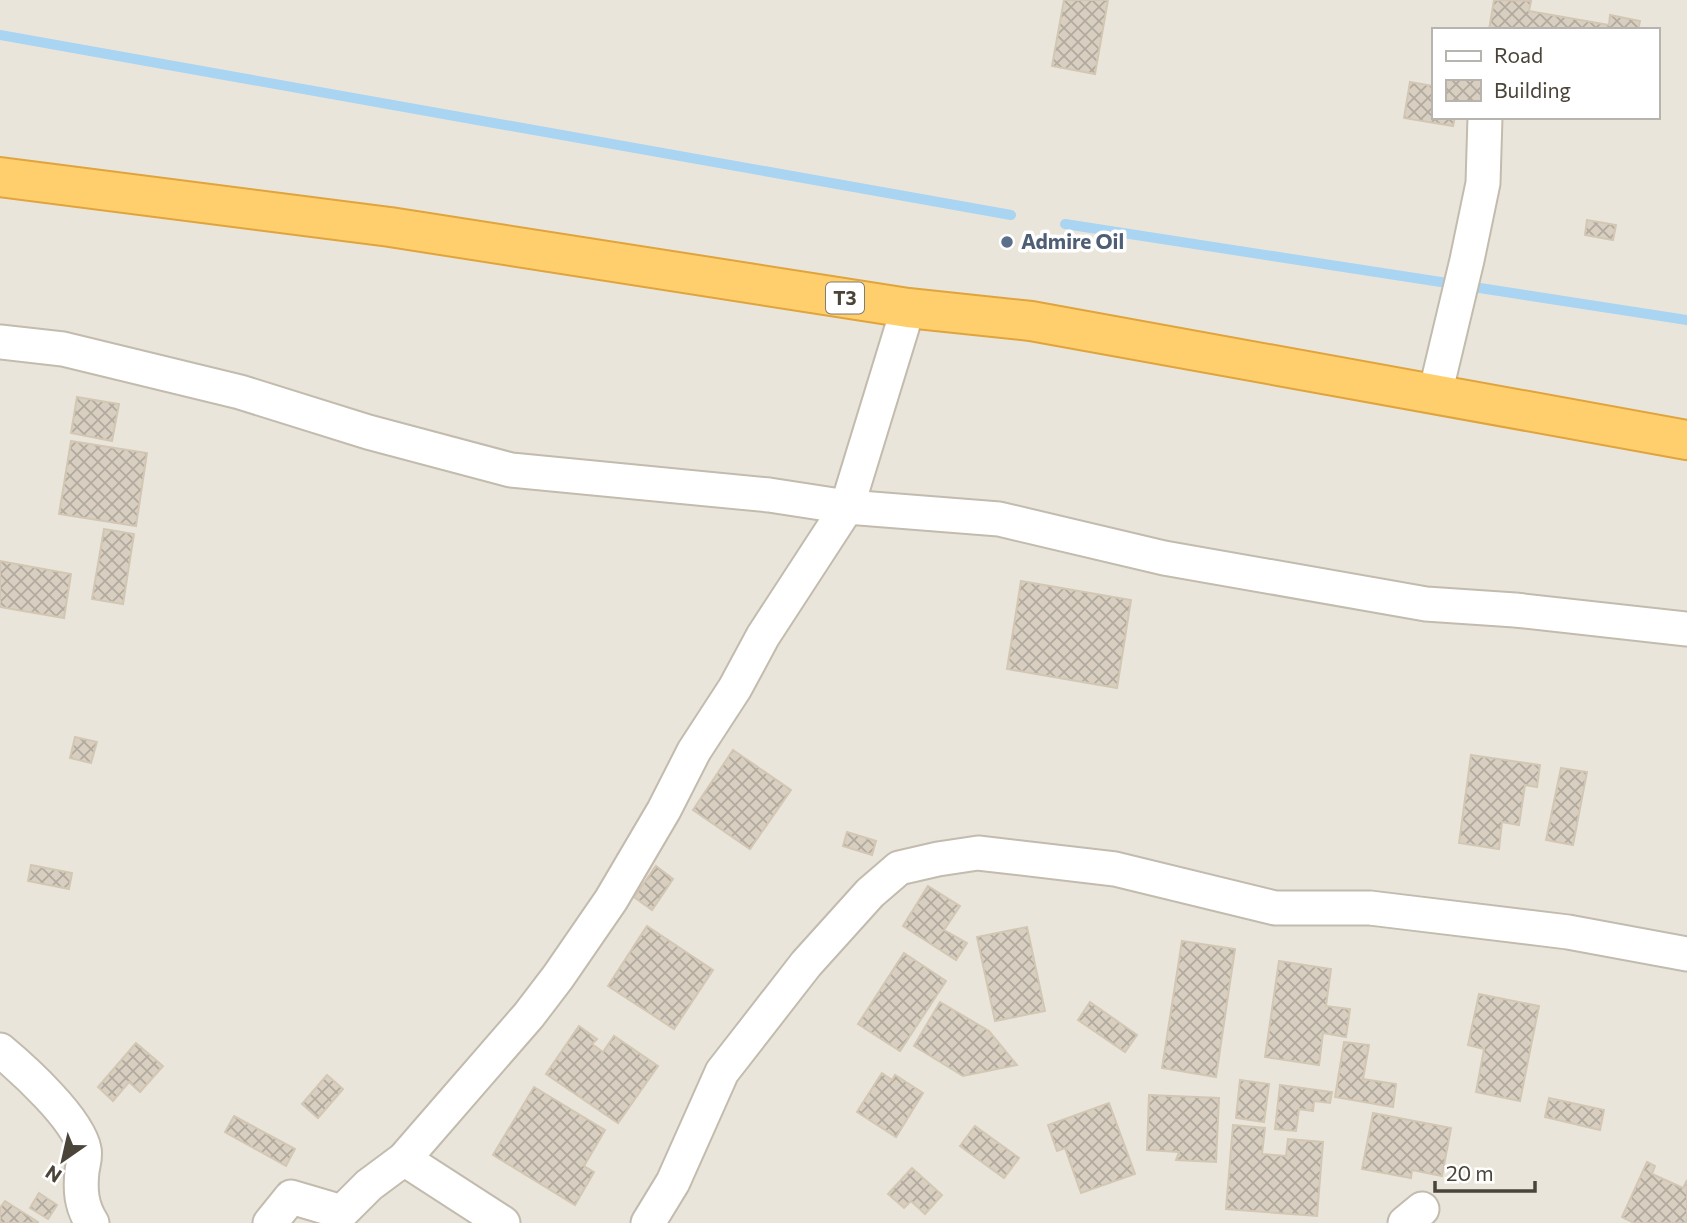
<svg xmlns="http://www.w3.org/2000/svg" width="1687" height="1223" viewBox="0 0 1687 1223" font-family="Commissioner,sans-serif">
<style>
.residential{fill:#eae5da;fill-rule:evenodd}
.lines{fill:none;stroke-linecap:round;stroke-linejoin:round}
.stream{stroke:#a9d4f2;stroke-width:10}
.building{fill:url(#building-cross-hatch);stroke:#d3c7b4;stroke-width:2}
.street-casing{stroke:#c2bbae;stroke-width:37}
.highway-casing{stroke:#e0a43c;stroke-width:42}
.street{stroke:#fff;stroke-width:33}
.highway{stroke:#ffcf6e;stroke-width:38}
.service-dot{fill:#5c6f8a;stroke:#fff;stroke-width:2.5}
.labels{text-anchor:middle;stroke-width:7;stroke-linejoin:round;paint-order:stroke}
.shield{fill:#fff;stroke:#817c74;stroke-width:2}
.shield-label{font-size:19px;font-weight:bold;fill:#4b4439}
.service-label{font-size:21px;font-weight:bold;fill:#4e5e75;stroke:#fff;text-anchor:start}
</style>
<defs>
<pattern id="building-cross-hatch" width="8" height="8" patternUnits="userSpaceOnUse" patternTransform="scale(1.75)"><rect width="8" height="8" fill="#d8cfc1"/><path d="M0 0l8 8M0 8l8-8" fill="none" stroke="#b1aa9e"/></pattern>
</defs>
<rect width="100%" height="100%" fill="#f6f3ec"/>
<path class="residential" d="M0 0H1687V1223H0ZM1433 30H1657V117H1433Z"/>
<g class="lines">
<g class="stream">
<path d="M0 35 1011 215"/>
<path d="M1065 224 1687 320"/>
</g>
</g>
<g class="building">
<path d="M1064 0H1108L1095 74 1052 66Z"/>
<path d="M1494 0 1531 1 1529 11 1609 25 1610 15 1640 21 1638 30H1489Z"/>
<path d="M1410 82 1433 86V117H1455L1453 126 1404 118Z"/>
<path d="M1587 220 1616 225 1613 240 1585 235Z"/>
<path d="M77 397 119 404 112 441 71 433Z"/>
<path d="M71 441 147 453 136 526 59 514Z"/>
<path d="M104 529 134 534 123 604 92 599Z"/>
<path d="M0 561 71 574 64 618 0 607Z"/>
<path d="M1021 581 1131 600 1117 688 1007 669Z"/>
<path d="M75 737 97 742 91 763 70 758Z"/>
<path d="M733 750 791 790 750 849 693 810Z"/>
<path d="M1471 755 1540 765 1537 787 1525 785 1519 825 1502 822 1499 849 1459 843Z"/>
<path d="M1561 768 1587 772 1573 845 1546 840Z"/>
<path d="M847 832 876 841 872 855 843 846Z"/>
<path d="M31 865 72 873 69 889 28 881Z"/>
<path d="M656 866 673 879 652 910 634 897Z"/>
<path d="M928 886 960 906 944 930 967 943 956 960 903 926Z"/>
<path d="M647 926 713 970 674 1029 608 986Z"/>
<path d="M1027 927 1045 1011 995 1021 977 937Z"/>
<path d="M1182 941 1235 949 1216 1077 1162 1068Z"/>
<path d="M904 953 946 981 900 1051 858 1024Z"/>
<path d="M1279 961 1331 969 1326 1006 1350 1009 1346 1037 1323 1033 1319 1065 1265 1057Z"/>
<path d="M1479 994 1539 1006 1520 1101 1476 1092 1484 1049 1468 1045Z"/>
<path d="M940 1002 989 1031 1017 1065 963 1076 914 1046Z"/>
<path d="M1090 1002 1137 1035 1125 1052 1078 1020Z"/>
<path d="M579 1026 597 1039 592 1044 603 1052 614 1036 658 1066 618 1123 546 1074Z"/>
<path d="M1344 1042 1369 1045 1363 1079 1396 1084 1393 1107 1335 1097Z"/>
<path d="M136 1043 163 1066 140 1092 129 1082 113 1101 98 1087Z"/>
<path d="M882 1073 892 1080 895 1075 923 1093 896 1137 857 1112Z"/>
<path d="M327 1075 343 1089 318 1118 302 1104Z"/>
<path d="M1240 1080 1269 1084 1264 1122 1236 1118Z"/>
<path d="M1280 1085 1332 1092 1330 1103 1314 1101 1313 1111 1299 1109 1296 1131 1275 1129Z"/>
<path d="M534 1087 605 1130 584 1166 594 1172 575 1205 493 1155Z"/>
<path d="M1149 1095 1219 1098 1216 1162 1176 1160 1179 1152 1147 1150Z"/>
<path d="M1549 1098 1604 1110 1600 1130 1545 1117Z"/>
<path d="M1109 1103 1135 1174 1081 1193 1065 1148 1057 1151 1048 1125Z"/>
<path d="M1373 1113 1451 1128 1442 1176 1412 1170 1411 1178 1362 1169Z"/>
<path d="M234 1116 295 1149 286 1166 225 1132Z"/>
<path d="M1233 1125 1265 1128 1262 1154 1286 1156 1288 1139 1323 1142 1317 1216 1226 1209Z"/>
<path d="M975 1126 1019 1158 1004 1178 960 1146Z"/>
<path d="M1647 1162 1655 1166 1652 1174 1683 1188 1687 1180V1223H1634L1622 1217Z"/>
<path d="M912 1168 942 1195 925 1214 911 1201 904 1208 888 1194Z"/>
<path d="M39 1193 57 1205 48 1219 30 1208Z"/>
<path d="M5 1201 38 1222V1223H0V1208Z"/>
</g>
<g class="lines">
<g class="street-casing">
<g id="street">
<path d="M0 342 63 349 240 392 368 432 511 470 769 495 847 507 999 519 1164 558 1426 604 1515 610 1687 629"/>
<path d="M1435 394 1467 260 1483 183 1485 117"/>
<path d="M0 1050C24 1070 78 1119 84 1149 86 1156 83 1164 82 1171 80 1190 81 1206 92 1223"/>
<path d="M404 1159 503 1223"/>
<path d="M270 1223 291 1197 342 1212 369 1185 404 1159 529 1015 558 977 611 900 664 810 694 751 735 688 763 636 847 507 908 308"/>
<path d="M648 1223 673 1182 722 1072 806 964 870 893 899 868 938 859 978 853 1115 869 1275 908H1370L1568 932 1687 954"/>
<path d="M1405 1223 1422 1209"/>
</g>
</g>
<g class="highway-casing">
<path id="highway" d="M0 177 390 227 908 308 1031 321 1687 440"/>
</g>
<use href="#street" class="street"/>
<use href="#highway" class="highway"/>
</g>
<circle class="service-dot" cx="1007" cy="242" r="7"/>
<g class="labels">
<rect class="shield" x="826" y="282.5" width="38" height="31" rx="5"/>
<g class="shield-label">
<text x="845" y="305">T3</text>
</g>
<g class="service-label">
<text x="1021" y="249">Admire Oil</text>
</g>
</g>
<rect x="1432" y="28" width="228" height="91" fill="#ffffff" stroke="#b7b4b0" stroke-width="2"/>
<rect x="1446" y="51" width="35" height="10" fill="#ffffff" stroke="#b7b4b0" stroke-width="2"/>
<text x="1494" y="63" font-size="21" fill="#4b4439">Road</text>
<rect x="1446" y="80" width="35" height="21" fill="url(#building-cross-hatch)" stroke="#b7b4b0" stroke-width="2"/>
<text x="1494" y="98" font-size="21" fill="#4b4439">Building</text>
<g transform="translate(63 1160) rotate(214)" stroke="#ffffff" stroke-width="5" paint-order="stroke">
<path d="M0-5L12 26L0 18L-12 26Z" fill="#4b4439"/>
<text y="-10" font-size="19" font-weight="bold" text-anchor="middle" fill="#4b4439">N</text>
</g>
<path d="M1435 1181v10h100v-10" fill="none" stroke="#4b4439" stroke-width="3.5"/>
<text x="1446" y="1181" font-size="21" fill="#4b4439" stroke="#ffffff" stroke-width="5" paint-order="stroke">20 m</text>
</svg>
